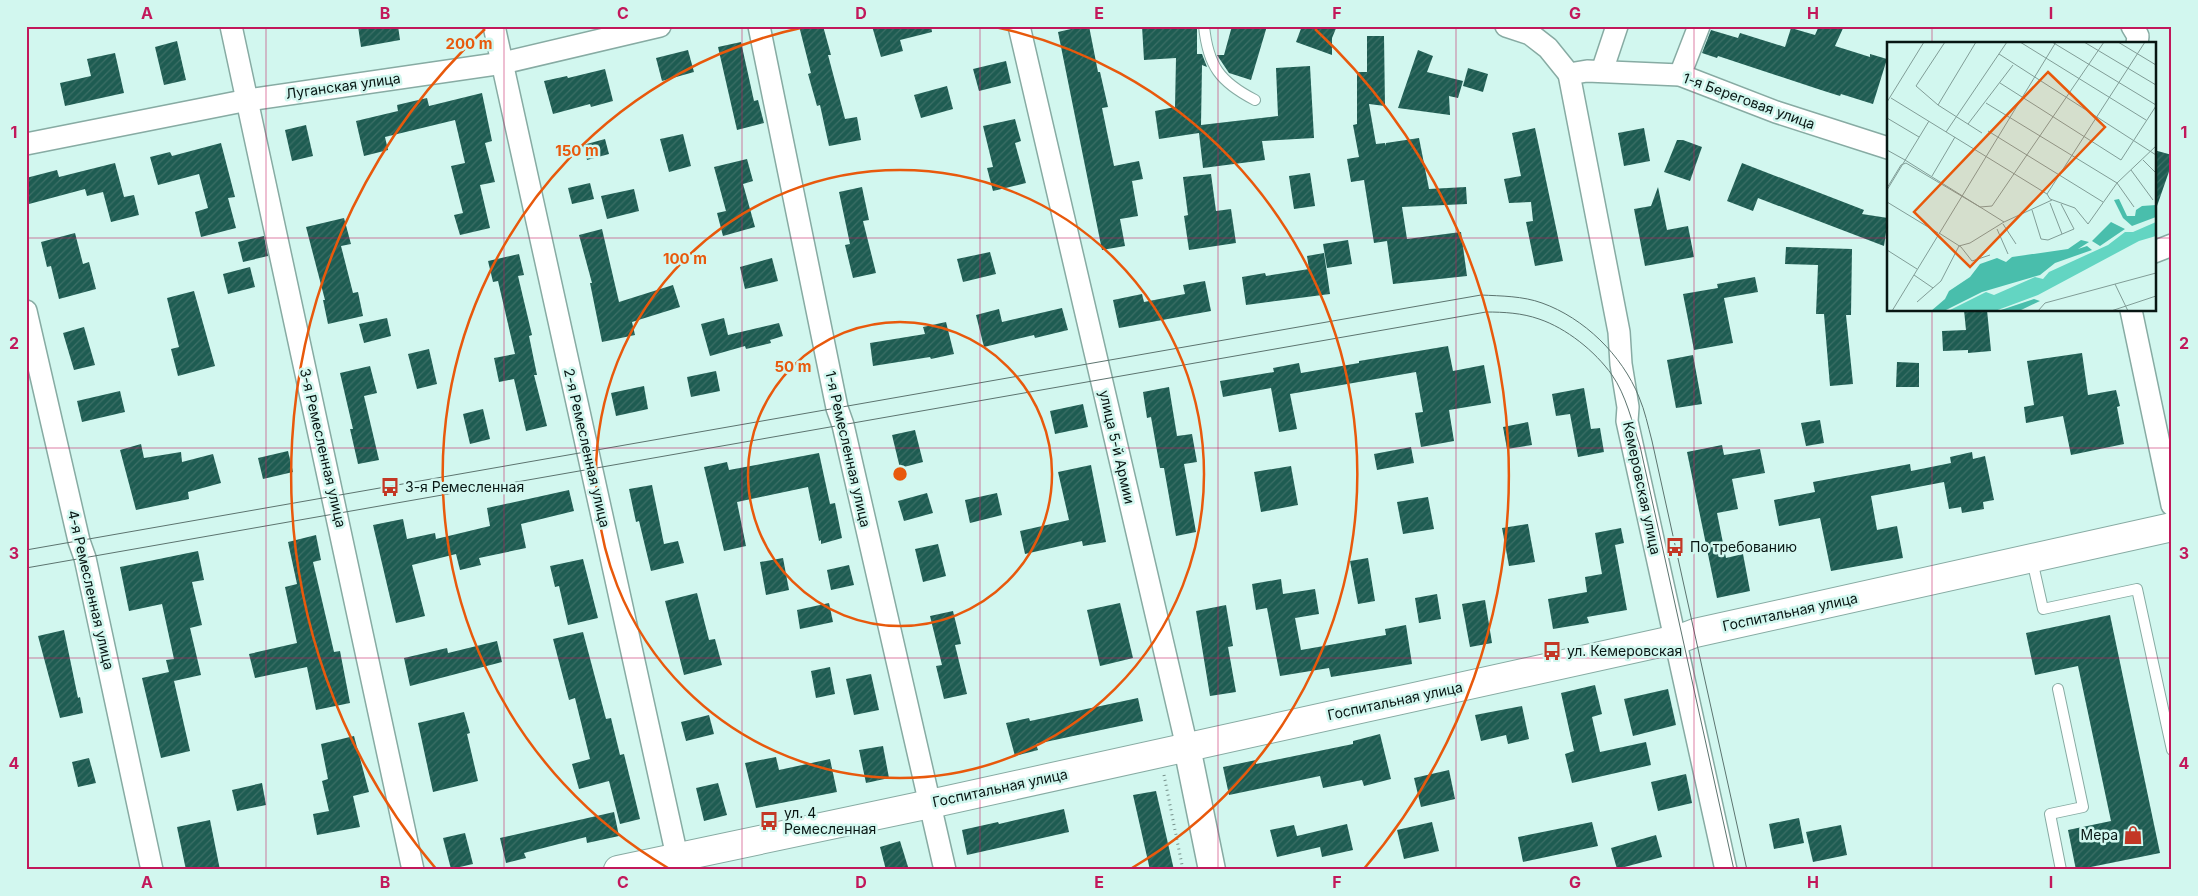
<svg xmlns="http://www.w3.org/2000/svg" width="2198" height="896" viewBox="0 0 2198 896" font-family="Inter,sans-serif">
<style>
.building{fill:url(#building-hatch)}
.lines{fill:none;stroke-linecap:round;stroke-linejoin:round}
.service-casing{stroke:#87aba3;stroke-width:12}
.minor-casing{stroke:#87aba3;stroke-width:24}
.tertiary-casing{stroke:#87aba3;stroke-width:29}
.secondary-casing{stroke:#87aba3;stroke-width:30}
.path{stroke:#77928c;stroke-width:3;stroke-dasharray:1 4;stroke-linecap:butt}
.service{stroke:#fff;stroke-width:10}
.minor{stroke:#fff;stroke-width:21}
.tertiary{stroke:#fff;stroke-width:26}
.secondary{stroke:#fff;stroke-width:28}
.tram{stroke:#5c746f;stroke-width:1}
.grid{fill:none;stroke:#c2185b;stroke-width:1;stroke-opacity:0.55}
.ring{fill:none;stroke:#e8590c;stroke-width:2.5}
.labels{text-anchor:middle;stroke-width:5;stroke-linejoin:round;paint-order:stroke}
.street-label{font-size:14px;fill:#081613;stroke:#d2f7ef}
.poi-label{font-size:14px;fill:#081613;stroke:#d2f7ef;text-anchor:start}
.inset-road{fill:none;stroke:#819d97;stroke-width:1}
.view{fill:#e8590c;fill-opacity:0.15;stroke:#e8590c;stroke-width:2.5}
.inset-edge{fill:none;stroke:#081613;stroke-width:2.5}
.centre{fill:#e8590c;stroke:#d2f7ef;stroke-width:2.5}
.ring-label{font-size:15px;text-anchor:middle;font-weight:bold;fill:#e8590c;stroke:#d2f7ef;stroke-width:5;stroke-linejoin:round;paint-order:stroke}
.neatline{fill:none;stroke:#c2185b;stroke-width:2}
.grid-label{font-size:16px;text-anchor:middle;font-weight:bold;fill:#c2185b}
</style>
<defs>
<pattern id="building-hatch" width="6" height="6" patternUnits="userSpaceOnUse" patternTransform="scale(1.25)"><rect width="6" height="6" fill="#1e5c52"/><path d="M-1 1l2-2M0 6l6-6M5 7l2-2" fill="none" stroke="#3c6f66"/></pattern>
</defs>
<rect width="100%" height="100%" fill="#d2f7ef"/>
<g class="building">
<path d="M358 26H398L400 40 361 47Z"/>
<path d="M799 26H823L831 55H828L845 119 857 117 861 140 829 146 820 105 817 106 808 74 811 73Z"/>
<path d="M872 26H931L932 32 900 40 903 51 881 57Z"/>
<path d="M1084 26H1089L1098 72H1100L1108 107 1102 108 1114 166 1139 161 1143 179 1132 181 1138 216 1120 219 1125 246 1102 250 1058 32Z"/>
<path d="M1142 26H1197V54H1202L1207 67 1202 65 1201 125 1278 116 1276 68 1310 66 1314 138 1262 141 1265 160 1203 168 1199 133 1159 139 1155 111 1175 107 1176 58 1144 60Z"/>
<path d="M1232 26H1267L1251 80 1229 73 1217 55H1224Z"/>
<path d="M1302 26H1337L1332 38V55L1296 42Z"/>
<path d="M1819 26H1844L1835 46 1870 57V54L1887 59 1873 104 1841 94 1840 96 1821 90 1718 56 1717 58 1702 53 1711 30 1738 38 1740 33 1785 47 1791 28 1815 35Z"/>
<path d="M1367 36H1384L1385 106 1369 104 1376 144 1385 143V146L1386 143 1419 138 1429 189 1466 187 1467 204 1402 207 1407 239 1461 232 1467 276 1393 284 1387 241 1374 243 1364 180 1351 182 1347 159 1359 157 1353 125 1357 124V72H1367Z"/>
<path d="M177 41 186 80 164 85 155 47Z"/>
<path d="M741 42 754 101 758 100 764 123 737 130 718 47Z"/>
<path d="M688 50 694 72 662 81 656 58Z"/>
<path d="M1418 50 1433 56 1427 72 1463 81 1458 98 1449 96 1450 115 1398 108Z"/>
<path d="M115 53 124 93 65 106 60 83 91 76 87 59Z"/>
<path d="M1006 61 1011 83 979 91 973 69Z"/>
<path d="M1468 68 1488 74 1483 92 1463 86Z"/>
<path d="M605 69 613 101 591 107 590 104 553 114 544 81 567 76 568 78Z"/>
<path d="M947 86 953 109 921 118 914 95Z"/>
<path d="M482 93 492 141 485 143 495 182 480 185 490 228 460 235 454 215 463 213 451 166 465 163 455 120 385 137 388 150 364 156 356 121 398 111 397 105 427 98 429 106Z"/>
<path d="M1015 119 1021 141 1015 143 1026 183 993 191 987 168 993 167 983 126Z"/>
<path d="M306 125 313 156 292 161 285 130Z"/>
<path d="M1535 128 1563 261 1535 266 1526 222 1533 221 1531 202 1509 203 1504 179 1521 176 1512 133Z"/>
<path d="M1644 128 1650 161 1624 166 1618 133Z"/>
<path d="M683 134 691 166 669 172 660 139Z"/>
<path d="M605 139 609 154 587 160 583 145Z"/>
<path d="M1677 140H1683L1702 147 1690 181 1664 172Z"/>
<path d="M221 143 235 197 228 198 236 228 201 237 195 212 208 208 199 174 158 185 150 157 170 152 172 156Z"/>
<path d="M2154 150 2172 155V163L2157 206H2154Z"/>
<path d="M747 159 753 181 743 184 755 227 723 236 717 213 726 211 714 167Z"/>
<path d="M115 163 124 197 134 195 139 215 111 222 103 192 87 196 85 189 29 204 26 192V178L57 170 59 177Z"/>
<path d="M1742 163 1864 210 1862 214 1888 218 1884 246 1758 198 1753 211 1727 201Z"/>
<path d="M1310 173 1315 206 1294 209 1289 176Z"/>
<path d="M1211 174 1216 211 1231 209 1236 243 1189 250 1184 216 1188 215 1183 177Z"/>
<path d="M590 183 594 199 572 204 568 188Z"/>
<path d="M862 187 869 220 863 221 876 273 853 278 845 245 850 244 839 192Z"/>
<path d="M1658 187 1667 230 1688 226 1694 257 1645 266 1634 209 1651 206Z"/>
<path d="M634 189 639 211 607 219 601 196Z"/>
<path d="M344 218 351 244 341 246 353 293 358 292 363 316 328 324 323 300H325L306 227Z"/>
<path d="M602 229 619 302 673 285 680 307 632 322 635 335 602 342 590 283H592L579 235Z"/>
<path d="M75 233 83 264 89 262 96 289 59 299 51 266 47 267 41 242Z"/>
<path d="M264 236 268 256 243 262 238 242Z"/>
<path d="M1348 240 1352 264 1327 268 1323 244Z"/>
<path d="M1786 247 1852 249 1851 315H1846L1853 384 1830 386 1824 314H1816L1818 265 1785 264Z"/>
<path d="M990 252 996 274 963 282 957 259Z"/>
<path d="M1324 253 1330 294 1246 305 1242 277 1265 273 1266 276 1309 269 1307 256Z"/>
<path d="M519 254 524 275 518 276 532 335 529 336 537 375H534L547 426 526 431 514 379 499 382 494 358 515 354 498 281 493 282 488 261Z"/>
<path d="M772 258 778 281 745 289 740 267Z"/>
<path d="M250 267 255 287 228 294 223 274Z"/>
<path d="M1755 277 1758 292 1724 298 1733 343 1694 350 1683 294 1718 288 1717 284Z"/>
<path d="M1205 281 1211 311 1119 328 1113 300 1142 294 1144 302 1185 294 1183 285Z"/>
<path d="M194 291 215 366 178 376 171 349 179 347 167 298Z"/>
<path d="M1062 308 1068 330 1035 338 1034 335 984 347 976 315 999 309 1002 322Z"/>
<path d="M1964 310H1987L1991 351 1968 353V350L1943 351 1942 331 1966 330Z"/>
<path d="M387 318 391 336 364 343 359 324Z"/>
<path d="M724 318 728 335 779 323 783 336 770 340 771 343 746 349 745 346 710 356 701 324Z"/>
<path d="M946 322 954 354 931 359 930 357 873 366 870 343 925 334 923 327Z"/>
<path d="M84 327 95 365 74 370 63 333Z"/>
<path d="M1448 346 1453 371 1484 365 1491 403 1449 410 1454 441 1421 447 1415 413 1423 412 1416 372 1290 394 1297 429 1279 432 1271 388 1223 397 1220 381 1274 372 1273 368 1299 363 1301 373 1359 363V361Z"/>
<path d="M429 349 437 384 417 389 408 354Z"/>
<path d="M2082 353 2088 395 2116 390 2120 406 2117 407 2124 444 2071 455 2063 416 2026 423 2024 407 2034 405 2027 361Z"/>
<path d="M1693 355 1702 404 1676 408 1667 360Z"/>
<path d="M1897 362 1919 363V387H1896Z"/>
<path d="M370 366 377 393 364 396 379 460 358 464 350 429H353L340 373Z"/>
<path d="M716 371 720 391 691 397 687 377Z"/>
<path d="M644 386 648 409 616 416 611 393Z"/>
<path d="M1169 387 1177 436 1192 434 1197 462 1184 464 1196 532 1176 536 1164 468H1160L1151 417 1147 418 1143 392Z"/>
<path d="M1584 388 1591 429 1600 428 1604 452 1578 457 1570 414 1556 416 1552 394Z"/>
<path d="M120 391 125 412 82 422 77 401Z"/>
<path d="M1083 404 1088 427 1055 434 1050 411Z"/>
<path d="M483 409 490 439 470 444 463 414Z"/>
<path d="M1820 420 1824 443 1806 446 1801 423Z"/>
<path d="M1528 422 1532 445 1507 449 1503 427Z"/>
<path d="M915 430 923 462 900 468 892 435Z"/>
<path d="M141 444 144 458 181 452 182 462 213 454 221 483 188 492 189 499 136 510 120 450Z"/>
<path d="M1722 445 1724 455 1760 449 1765 473 1732 479 1738 509 1717 513 1726 558 1743 554 1750 591 1717 598 1687 452Z"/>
<path d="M1411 447 1414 463 1377 470 1374 454Z"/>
<path d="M288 451 293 472 263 479 258 458Z"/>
<path d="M1972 452 1973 459 1985 456 1994 500 1983 502 1984 509 1962 513 1961 507 1949 509 1944 482 1871 496 1877 530 1897 526 1903 558 1831 571 1820 518 1779 526 1774 500 1815 492 1813 482 1910 464 1911 471 1951 463 1950 457Z"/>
<path d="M819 453 830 504 835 503 842 538 821 544V540L819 541 808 487 737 502 746 546 724 551 704 467 727 462 729 470Z"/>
<path d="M1091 465 1106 542 1083 546 1082 541 1025 554 1020 531 1069 520 1058 472Z"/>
<path d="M1291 466 1298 505 1261 512 1254 472Z"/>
<path d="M652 485 664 544 678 541 684 563 651 571 639 521 636 522 629 489Z"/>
<path d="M569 490 574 511 521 524 526 548 479 558 481 565 460 570 456 554 412 565 425 616 396 623 373 525 403 519 407 539 435 533 436 539 490 526 487 508Z"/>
<path d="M927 493 933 513 904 521 898 501Z"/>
<path d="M997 493 1002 515 970 523 965 500Z"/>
<path d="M1428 497 1434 529 1403 534 1397 502Z"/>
<path d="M1528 524 1535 562 1509 566 1502 528Z"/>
<path d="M1621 528 1624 543 1615 545 1627 610 1587 617 1589 623 1553 629 1548 599 1587 592 1585 577 1602 574 1595 533Z"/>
<path d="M316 535 321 560 313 562 334 652 340 651 350 703 316 710 307 667 255 678 249 654 297 643 285 587 297 584 288 542Z"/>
<path d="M938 544 946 576 923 582 915 549Z"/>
<path d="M198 551 204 580 192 582 202 625 190 628 201 675 174 681 190 751 161 758 142 678 169 672 166 660 174 659 162 604 129 611 120 567Z"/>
<path d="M783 558 789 590 766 595 760 562Z"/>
<path d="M1368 558 1375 601 1358 604 1350 561Z"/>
<path d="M583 559 598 618 568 625 559 586 555 587 550 566Z"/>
<path d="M849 565 854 585 831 590 827 570Z"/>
<path d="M1281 579 1283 594 1315 589 1319 614 1295 618 1301 650 1386 635 1385 629 1406 625 1412 664 1331 677 1329 668 1280 676 1267 608 1256 610 1252 584Z"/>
<path d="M697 593 709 640 715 639 722 665 684 675 665 601Z"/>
<path d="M1437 594 1441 619 1419 623 1415 598Z"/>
<path d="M1485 600 1492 643 1470 647 1462 604Z"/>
<path d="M829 603 833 622 800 629 797 610Z"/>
<path d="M1120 603 1133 658 1100 666 1087 610Z"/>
<path d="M1226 605 1233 646 1228 647 1236 692 1210 696 1196 611Z"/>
<path d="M953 611 961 644 955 645 967 694 944 699 936 666 942 665 930 616Z"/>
<path d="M2110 615 2160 853 2076 870 2068 830 2111 821 2078 666 2035 675 2026 633Z"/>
<path d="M64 630 78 698 80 697 83 713 60 718 38 636Z"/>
<path d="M583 632 606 719 611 718 620 755 624 754 640 819 620 824 609 781 579 789 572 764 590 759 575 698 569 700 553 639Z"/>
<path d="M497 641 502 662 410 686 404 658 447 648 448 653Z"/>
<path d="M830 667 835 694 816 698 811 671Z"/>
<path d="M871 674 879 710 854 715 846 679Z"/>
<path d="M1595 685 1602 714 1592 717 1600 752 1646 742 1651 765 1572 783 1565 754 1574 751 1561 693Z"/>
<path d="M1668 689 1676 725 1633 736 1624 699Z"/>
<path d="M1138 698 1143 721 1036 744 1038 750 1015 756 1006 723 1029 718 1030 721Z"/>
<path d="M1522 706 1529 739 1508 744 1506 735 1481 741 1475 715Z"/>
<path d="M464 712 470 733 467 734 478 781 433 792 418 723Z"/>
<path d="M709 715 714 734 686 741 681 722Z"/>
<path d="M1380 734 1391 779 1364 786 1362 780 1323 788 1320 776 1229 795 1223 767 1256 760V764L1353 744V741Z"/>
<path d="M354 736 369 792 353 796 360 827 317 835 313 814 329 811 322 781 328 779 321 744Z"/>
<path d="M883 746 889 778 866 783 859 750Z"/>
<path d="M776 757 779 770 830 759 837 792 756 808 745 763Z"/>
<path d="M89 758 96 783 78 787 72 762Z"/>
<path d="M1449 770 1455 799 1421 807 1414 778Z"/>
<path d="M1686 774 1692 803 1658 811 1651 782Z"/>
<path d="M262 783 266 805 237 811 232 790Z"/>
<path d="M718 783 727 815 704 821 696 788Z"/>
<path d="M1156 791 1174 870H1150L1133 795Z"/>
<path d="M1064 809 1069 832 967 855 962 830 998 822 999 824Z"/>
<path d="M614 812 619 836 587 843 586 837 524 853 526 858 506 863 500 838Z"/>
<path d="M1799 818 1804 843 1774 849 1769 824Z"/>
<path d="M210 820 220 870H186L177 827Z"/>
<path d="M1432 822 1439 851 1404 859 1397 830Z"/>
<path d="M1592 822 1598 846 1523 862 1518 837Z"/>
<path d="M1347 824 1353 850 1322 857 1320 847 1277 857 1270 830 1294 825 1297 836Z"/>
<path d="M1841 825 1847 855 1813 862 1806 832Z"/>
<path d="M465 833 473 864 451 869 443 838Z"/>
<path d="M1656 835 1662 857 1617 869 1611 848Z"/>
<path d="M900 841 909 870H886L880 847Z"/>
</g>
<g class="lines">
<g class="service-casing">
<g id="service">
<path d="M1204 26C1208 66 1220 82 1255 100"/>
<path d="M2032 560 2043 609 2137 589 2172 750"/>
<path d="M2058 689 2083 807 2050 814 2061 870"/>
</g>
</g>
<g class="minor-casing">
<g id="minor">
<path d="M231 26 413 870"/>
<path d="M494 26 680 870"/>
<path d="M759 26 837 408 843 425 945 870"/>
<path d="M1019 26 1187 747"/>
<path d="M1506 26 1530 34 1548 48 1569 74 1587 71 1680 75 1776 112 1888 148"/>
<path d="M2132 26 2138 36 2137 44"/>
<path d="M1602 71 1617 26"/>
<path d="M1569 74 1619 332 1621 364 1628 407 1627 421 1726 870"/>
<path d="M1680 75 1699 26"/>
<path d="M26 144 248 100 503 63 660 26"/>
<path d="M2154 252 2172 245"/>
<path d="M2131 310 2172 505"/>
<path d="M26 311 79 541 85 558 152 870"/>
</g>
</g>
<g class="tertiary-casing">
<path id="tertiary" d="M1187 747 1212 870"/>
</g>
<g class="secondary-casing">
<path id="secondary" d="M618 870 930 804 1682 638 1695 633 2172 527"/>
</g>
<path class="path" d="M1164 775 1183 870"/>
<use href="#service" class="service"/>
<use href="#minor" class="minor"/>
<use href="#tertiary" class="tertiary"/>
<use href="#secondary" class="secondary"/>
<g class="tram">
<path d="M26 550 1481 295C1501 296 1523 296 1542 303 1584 318 1622 355 1639 397 1645 411 1648 426 1652 441L1747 870"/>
<path d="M26 568 1486 312C1504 312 1522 313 1539 319 1566 328 1595 351 1612 375 1626 395 1632 422 1640 446L1734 870"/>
</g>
</g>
<path class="grid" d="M266 26V870M504 26V870M742 26V870M980 26V870M1218 26V870M1456 26V870M1694 26V870M1932 26V44M26 238H1888M2154 238H2172M1932 310V870M26 448H2172M26 658H2172"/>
<g class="ring">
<circle cx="900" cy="474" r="152"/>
<circle cx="900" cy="474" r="304"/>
<path d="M668 868A457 457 0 0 1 805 27M995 27A457 457 0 0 1 1132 868"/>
<path d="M437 870A609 609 0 0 1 485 29M1315 29A609 609 0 0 1 1363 870"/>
</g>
<defs>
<g id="bus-bare" transform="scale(1.5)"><path d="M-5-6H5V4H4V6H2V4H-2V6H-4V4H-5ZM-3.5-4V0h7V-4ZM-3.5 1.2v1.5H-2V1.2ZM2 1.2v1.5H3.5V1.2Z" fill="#c33725" stroke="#d2f7ef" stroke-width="2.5" paint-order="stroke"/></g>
<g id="shop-bare" transform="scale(1.5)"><path d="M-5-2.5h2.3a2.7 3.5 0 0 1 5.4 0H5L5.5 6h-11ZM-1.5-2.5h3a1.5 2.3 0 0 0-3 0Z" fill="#c33725" stroke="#d2f7ef" stroke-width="2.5" paint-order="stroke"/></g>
</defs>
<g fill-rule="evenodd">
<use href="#bus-bare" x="390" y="487"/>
<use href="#bus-bare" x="1675" y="547"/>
<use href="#bus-bare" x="1552" y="651"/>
<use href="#bus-bare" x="769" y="821"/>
<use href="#shop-bare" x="2133" y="835"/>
</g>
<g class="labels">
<g class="street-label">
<text transform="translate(343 86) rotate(-8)" y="5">Луганская улица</text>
<text transform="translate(1749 101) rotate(20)" y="5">1-я Береговая улица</text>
<text transform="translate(1117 447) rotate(77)" y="5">улица 5-й Армии</text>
<text transform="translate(323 448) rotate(77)" y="5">3-я Ремесленная улица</text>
<text transform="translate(587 448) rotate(77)" y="5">2-я Ремесленная улица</text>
<text transform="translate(848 449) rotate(77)" y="5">1-я Ремесленная улица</text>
<text transform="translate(1642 488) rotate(78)" y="5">Кемеровская улица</text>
<text transform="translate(91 590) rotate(77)" y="5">4-я Ремесленная улица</text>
<text transform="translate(1790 612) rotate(-12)" y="5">Госпитальная улица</text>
<text transform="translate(1395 701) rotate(-12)" y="5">Госпитальная улица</text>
<text transform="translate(1000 788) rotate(-12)" y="5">Госпитальная улица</text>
</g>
<g class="poi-label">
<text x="405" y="492">3-я Ремесленная</text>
<text x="1690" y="552">По требованию</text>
<text x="1567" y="656">ул. Кемеровская</text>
<text x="784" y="818">ул. 4<tspan x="784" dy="16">Ремесленная</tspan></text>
<text x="2118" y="840" text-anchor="end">Мера</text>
</g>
</g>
<g transform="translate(1887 42)">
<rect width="269" height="269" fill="#d2f7ef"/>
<path d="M232 157 240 174H248L249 168 255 164 269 163V175L245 184 236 176 227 158ZM224 180 238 187 213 204 205 199ZM194 198 202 200 191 207 200 204 205 208 168 221 153 233 95 250 57 269H44L58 257 62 249 83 235 93 222 110 216 119 220 125 215 181 207ZM147 257 153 259 132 269H111Z" fill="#49beac"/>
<path d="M269 180V194L252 199 151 253 108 269H61L99 250 107 253 148 235 156 237 162 230 221 203 238 190H246Z" fill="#63d5c2"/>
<path class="inset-road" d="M58 0 29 44 51 63 95 91M133 0 259 78M165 0 269 63M197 0 269 43M231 0 269 23M112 12 269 113M113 41 234 118 269 64M4 56 160 152 163 157 188 166 201 182 230 141 269 104M0 60 37 0M99 61 230 141 247 165M51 63 89 0M0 76 32 95M81 82 126 23M101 89 216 160M59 90 120 0M0 108 18 118M18 118 117 180M256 118 269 131M244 128 266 158M45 134 68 95M0 146 14 123 19 121 93 165 105 164 217 0M0 148 42 79M160 152 258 0M0 160 51 191M163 161 175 192M145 168 154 197 161 198 187 187 174 162M116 182 129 202M110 187 121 212M52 191 74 205 85 219 103 213M0 208 30 227M27 233 46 246M228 242 241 269M30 260 54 239 72 204 83 201 117 180 165 158M5 269 169 0M151 269 158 261 269 231M224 269 269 254"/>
<path class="view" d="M161 30 218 85 83 225 27 170Z"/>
<rect width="269" height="269" class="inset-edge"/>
</g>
<circle cx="900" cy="474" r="8" class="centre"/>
<g class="ring-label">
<text x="469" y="49">200 m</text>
<text x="577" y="156">150 m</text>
<text x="685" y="264">100 m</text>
<text x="793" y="372">50 m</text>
</g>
<rect width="2198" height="896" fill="none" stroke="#d2f7ef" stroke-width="55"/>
<rect x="28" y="28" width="2142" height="840" class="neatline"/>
<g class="grid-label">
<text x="147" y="19">A</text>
<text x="385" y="19">B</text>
<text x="623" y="19">C</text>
<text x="861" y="19">D</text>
<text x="1099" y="19">E</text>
<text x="1337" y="19">F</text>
<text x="1575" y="19">G</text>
<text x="1813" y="19">H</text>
<text x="2051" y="19">I</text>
<text x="14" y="138">1</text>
<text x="2184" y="138">1</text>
<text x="14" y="349">2</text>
<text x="2184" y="349">2</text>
<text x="14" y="559">3</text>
<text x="2184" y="559">3</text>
<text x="14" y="769">4</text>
<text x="2184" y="769">4</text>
<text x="147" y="888">A</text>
<text x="385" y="888">B</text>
<text x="623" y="888">C</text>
<text x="861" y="888">D</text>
<text x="1099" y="888">E</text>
<text x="1337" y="888">F</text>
<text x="1575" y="888">G</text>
<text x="1813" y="888">H</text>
<text x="2051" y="888">I</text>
</g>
</svg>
